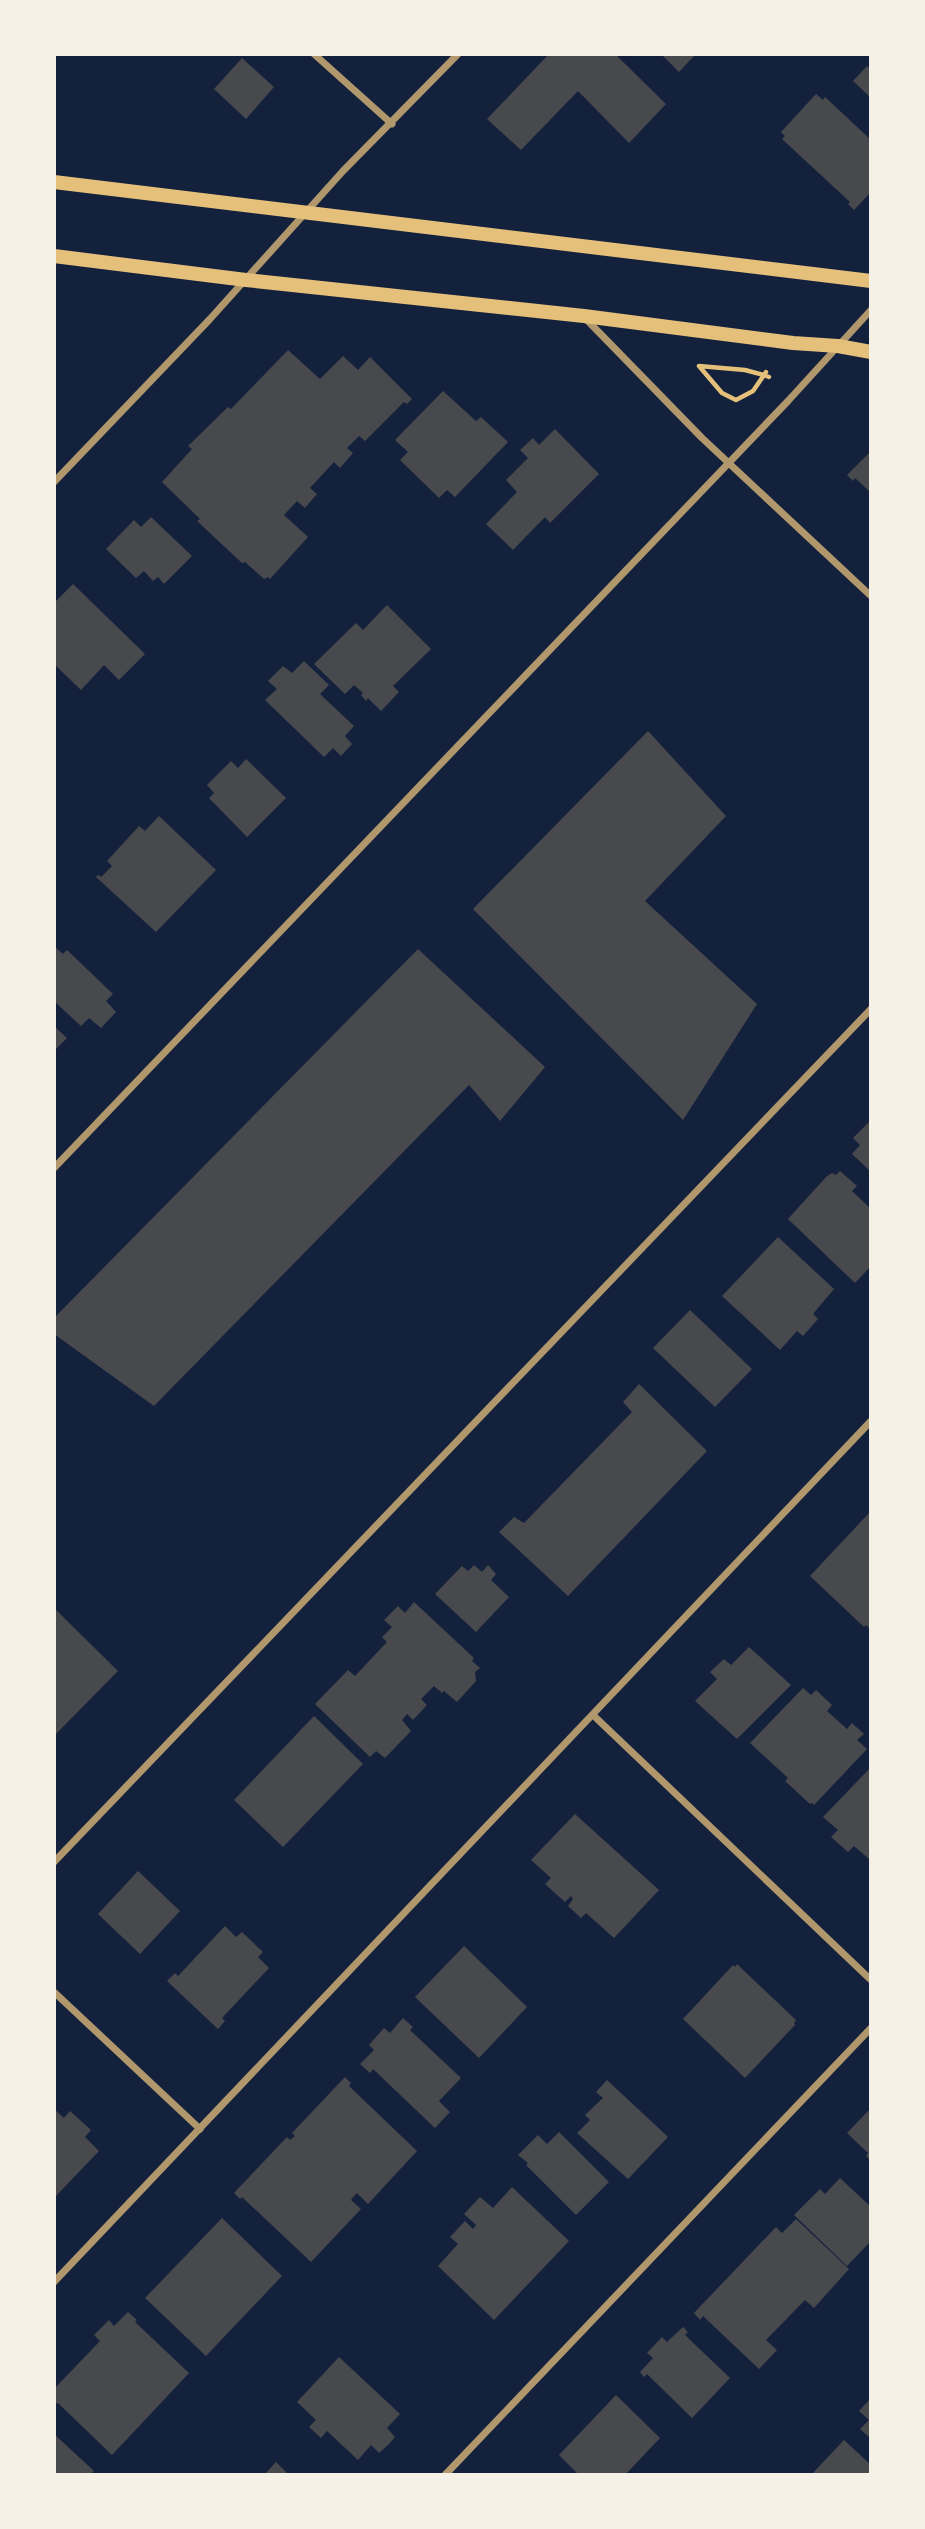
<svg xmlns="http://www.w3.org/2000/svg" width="925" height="2529" viewBox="0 0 925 2529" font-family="Lato,sans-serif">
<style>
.building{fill:#48494c}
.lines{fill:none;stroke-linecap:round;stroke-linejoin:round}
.path{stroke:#e5c07b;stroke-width:4.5}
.minor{stroke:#b1986c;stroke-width:7}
.secondary{stroke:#e5c07b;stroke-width:14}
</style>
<rect width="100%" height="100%" fill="#14213d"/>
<g class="building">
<path d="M549 54H615L666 104 629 143 578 91 521 150 487 119Z"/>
<path d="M661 54H696L679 72Z"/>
<path d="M242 58 274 87 246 119 214 89Z"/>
<path d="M867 66 871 70V98L853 81Z"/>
<path d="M816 94 823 100 825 97 871 140V192L854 210 848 204 850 202 782 139 785 136 781 132Z"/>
<path d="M288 350 320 379 343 356 358 370 370 357 412 399 407 404 404 402 365 441 359 436 347 448 353 453 340 468 334 462 310 488 317 494 305 508 297 501 284 515 308 537 270 579 268 577 264 579 245 562 242 563 197 521 200 519 162 482 192 449 188 446 228 407 231 409Z"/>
<path d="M443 391 476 421 481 417 508 442 455 497 447 490 439 498 400 460 408 452 395 440Z"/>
<path d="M555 429 599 474 550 523 545 517 513 550 486 524 517 492 506 480 528 458 520 450 533 438 539 445Z"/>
<path d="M871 451V493L855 478 853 481 847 475Z"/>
<path d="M151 517 192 556 164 584 158 577 153 581 144 571 136 578 106 549 134 520 141 527Z"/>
<path d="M73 584 145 654 119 680 104 665 81 690 54 664V603Z"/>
<path d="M387 605 431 649 393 686 399 692 381 711 368 698 366 701 361 695 363 693 354 685 345 694 314 664 356 623 363 630Z"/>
<path d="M304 661 329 685 320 694 354 726 345 736 352 744 341 756 333 748 324 757 265 700 277 689 268 681 283 666 292 673Z"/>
<path d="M648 731 726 816 645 901 757 1004 683 1120 473 909Z"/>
<path d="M246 759 286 798 247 837 209 798 214 793 207 785 231 761 238 768Z"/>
<path d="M159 816 216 870 156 932 96 877 98 875 101 877 112 866 107 861 139 826 145 831Z"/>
<path d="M54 946 63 954 67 950 113 994 106 1001 116 1012 101 1028 89 1018 81 1026 54 1001Z"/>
<path d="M418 949 545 1067 500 1121 469 1085 154 1406 54 1334V1318Z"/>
<path d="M54 1026 67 1038 54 1051Z"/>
<path d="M871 1120V1172L852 1154 860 1145 853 1138Z"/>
<path d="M840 1171 857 1186 852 1191 871 1209V1266L855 1283 788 1219 826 1177 832 1173 836 1175Z"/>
<path d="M778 1237 834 1289 813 1314 818 1319 803 1336 797 1331 780 1350 722 1296Z"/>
<path d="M690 1310 752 1369 715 1407 653 1348Z"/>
<path d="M639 1384 707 1451 568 1596 499 1532 514 1517 524 1523 632 1412 623 1402Z"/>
<path d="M871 1511V1630L866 1625 864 1627 810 1576Z"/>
<path d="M474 1565 482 1572 488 1565 496 1574 491 1580 509 1597 476 1632 435 1594 462 1566 468 1571Z"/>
<path d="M414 1602 474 1658 472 1661 480 1668 475 1672 476 1681 457 1702 444 1691 442 1693 434 1686 421 1699 427 1705 413 1720 407 1714 402 1720 411 1731 385 1758 376 1751 370 1757 315 1704 348 1670 355 1676 387 1642 382 1637 392 1627 384 1620 398 1606 405 1613Z"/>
<path d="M54 1608 118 1671 54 1736Z"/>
<path d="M749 1647 791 1685 737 1739 695 1701 717 1679 710 1672 724 1659 731 1665Z"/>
<path d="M803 1688 811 1695 816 1690 832 1705 827 1711 847 1729 852 1723 864 1734 857 1740 867 1749 814 1805 812 1803 810 1804 785 1781 788 1778 750 1743Z"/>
<path d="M314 1716 363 1764 283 1847 234 1800Z"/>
<path d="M871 1767V1857L869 1859 854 1846 848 1852 831 1837 838 1830 823 1817Z"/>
<path d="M575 1814 659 1890 614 1938 586 1913 581 1918 568 1906 573 1899 571 1896 565 1902 545 1884 551 1878 531 1860Z"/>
<path d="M138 1871 180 1911 140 1954 98 1914Z"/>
<path d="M225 1926 236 1937 242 1932 263 1952 258 1957 269 1968 222 2018 225 2021 218 2029 167 1981 175 1973 178 1976Z"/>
<path d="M464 1946 527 2007 479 2058 415 1997Z"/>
<path d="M737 1964 796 2020 794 2023 795 2025 745 2078 683 2019 733 1965 735 1967Z"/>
<path d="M403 2018 413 2027 410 2030 461 2078 439 2101 450 2112 435 2128 373 2069 370 2073 360 2064 374 2050 369 2045 384 2028 390 2033Z"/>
<path d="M345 2077 351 2083 349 2086 417 2151 368 2204 357 2193 354 2196 351 2200 361 2209 311 2262 242 2197 240 2199 234 2193 287 2137 290 2140 295 2136 292 2133Z"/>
<path d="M607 2080 668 2137 628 2179 577 2133 590 2120 585 2115 603 2098 596 2092Z"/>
<path d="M871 2108V2161L866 2156 868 2153 847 2133Z"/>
<path d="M54 2109 64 2118 70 2111 91 2130 85 2137 99 2151 54 2198Z"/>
<path d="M559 2132 609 2182 576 2215 526 2165 528 2163 518 2155 538 2135 547 2144Z"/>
<path d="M840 2178 871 2207V2241L847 2266 794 2215 820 2189 825 2194Z"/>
<path d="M512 2187 569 2241 494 2320 438 2266 458 2244 450 2237 465 2221 473 2229 476 2225 464 2214 480 2197 493 2208Z"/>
<path d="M222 2218 282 2276 206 2356 145 2298Z"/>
<path d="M796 2219 849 2269 814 2308 805 2300 766 2340 777 2350 759 2369 703 2316 700 2320 694 2313 776 2227 782 2233Z"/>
<path d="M128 2312 137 2320 135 2322 189 2373 112 2455 58 2403 54 2404V2389L100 2341 94 2335 109 2320 114 2326Z"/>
<path d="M683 2327 688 2332 685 2335 730 2378 692 2418 647 2374 644 2377 640 2372 653 2358 647 2353 662 2337 667 2342Z"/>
<path d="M339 2357 400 2414 387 2428 395 2437 388 2445 379 2453 371 2445 358 2460 327 2431 321 2438 309 2427 316 2420 297 2402Z"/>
<path d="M616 2395 660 2438 625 2475H579L559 2455Z"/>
<path d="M871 2398V2439L860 2429 869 2420 859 2411Z"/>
<path d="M54 2434 94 2471 90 2475H54Z"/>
<path d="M844 2440 871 2465V2475H811Z"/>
<path d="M276 2462 289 2475H264Z"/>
</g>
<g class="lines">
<g class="path">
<path d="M699 366 745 370 764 375 753 391 736 400 722 393Z"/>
<path d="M766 372 764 375 769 377"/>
</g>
<g class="minor">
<path d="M314 54 392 124"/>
<path d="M585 318 702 438 871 596"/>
<path d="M54 482 210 319 343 171 458 54"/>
<path d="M54 1168 788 401 871 310"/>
<path d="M593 1715 871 1980"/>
<path d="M54 1862 871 1009"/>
<path d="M54 1992 200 2129"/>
<path d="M54 2282 871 1421"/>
<path d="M445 2475 871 2028"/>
</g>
<g class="secondary">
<path d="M54 182 871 281"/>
<path d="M54 256 246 280 584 316 793 343 838 346 871 352"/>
</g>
</g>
<rect width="925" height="2529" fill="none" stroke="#f6f1e7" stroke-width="112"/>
</svg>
